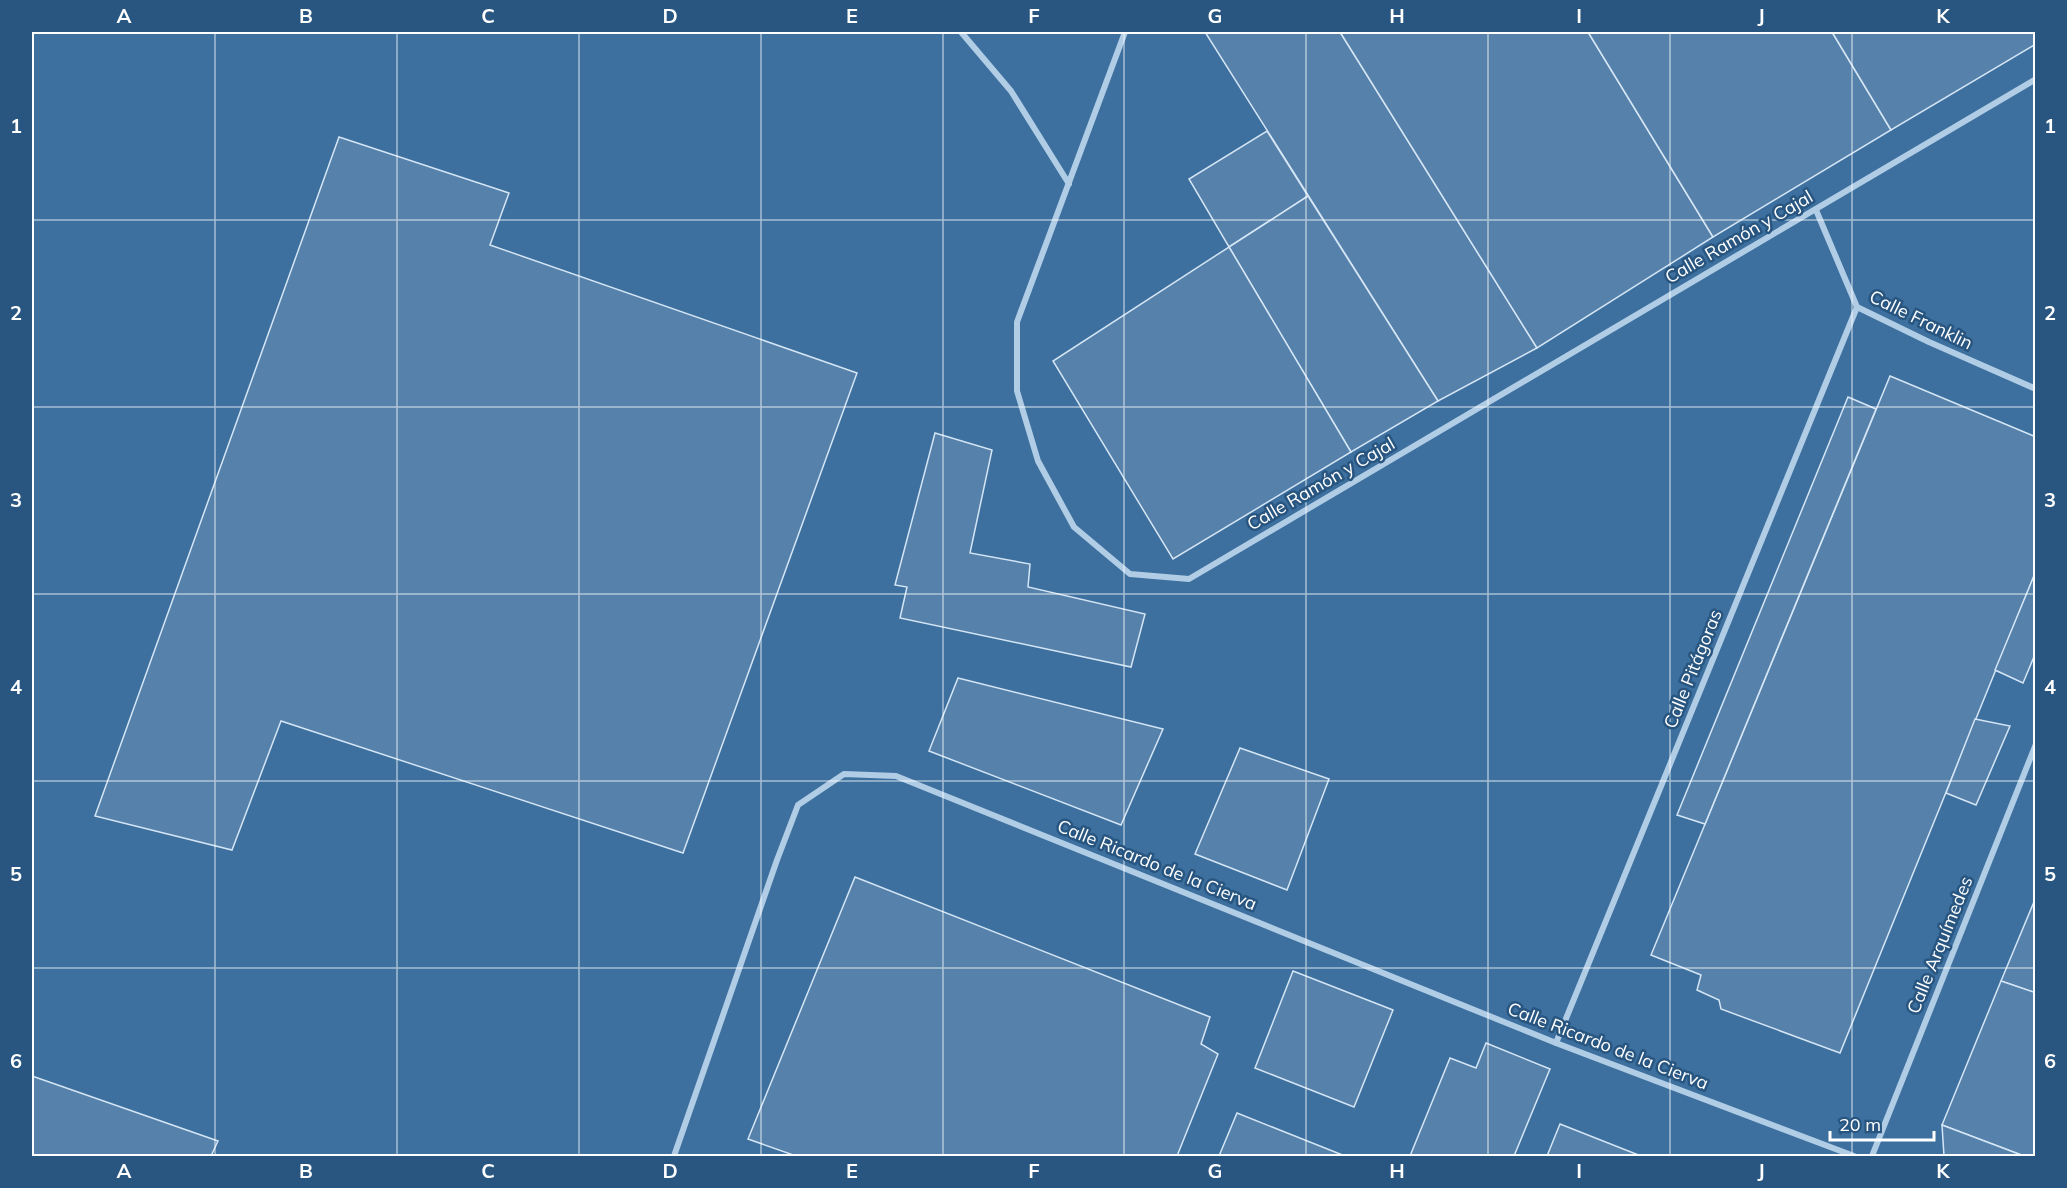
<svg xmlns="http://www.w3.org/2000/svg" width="2067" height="1188" viewBox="0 0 2067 1188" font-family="Mulish,sans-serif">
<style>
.green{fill:#3d709e}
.building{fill:#5581ab;stroke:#d4e5f5;stroke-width:1.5}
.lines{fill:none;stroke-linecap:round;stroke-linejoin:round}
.street{stroke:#b1cde6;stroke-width:6}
.grid{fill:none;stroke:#fff;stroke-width:1.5;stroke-opacity:0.55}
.labels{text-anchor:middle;stroke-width:5;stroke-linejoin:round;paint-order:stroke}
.street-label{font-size:18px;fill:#fff;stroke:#285681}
.neatline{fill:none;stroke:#fff;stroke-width:2}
.grid-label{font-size:20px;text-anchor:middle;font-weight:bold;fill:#fff}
</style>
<rect width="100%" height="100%" fill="#285681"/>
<rect class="green" x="32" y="32" width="2003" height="1124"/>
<g class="building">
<path d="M1205 32H1340L1537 348 1438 401Z"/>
<path d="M1340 32H1588L1713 237 1537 348Z"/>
<path d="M1588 32H1832L1891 130 1713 237Z"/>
<path d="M1832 32H2036V44L1891 130Z"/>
<path d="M1267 131 1308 196 1229 247 1189 179Z"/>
<path d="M339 137 509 193 490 245 857 373 683 853 281 721 232 850 95 816Z"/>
<path d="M1308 196 1438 401 1351 452 1229 247Z"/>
<path d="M1229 247 1351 452 1173 559 1053 361Z"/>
<path d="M1890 376 2036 437V571L1840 1053 1721 1009 1719 1000 1697 990 1701 975 1651 955Z"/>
<path d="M1848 397 1876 409 1705 824 1677 815Z"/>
<path d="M935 433 992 450 970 553 1030 564 1028 587 1145 614 1131 667 900 618 907 587 895 585Z"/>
<path d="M2036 571V652L2023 683 1995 670Z"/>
<path d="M958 678 1163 729 1121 825 929 751Z"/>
<path d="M1975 719 2010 726 1976 805 1946 793Z"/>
<path d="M1240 748 1329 779 1287 890 1195 854Z"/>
<path d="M855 877 1210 1017 1201 1044 1218 1054 1177 1156H796L748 1139Z"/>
<path d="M2036 897V993L2001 981Z"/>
<path d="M1293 971 1393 1010 1354 1107 1255 1068Z"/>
<path d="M2001 981 2036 993V1156H2024L1942 1125Z"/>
<path d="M1486 1043 1550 1069 1514 1156H1410L1450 1058 1476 1068Z"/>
<path d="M32 1076 218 1141 211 1156H32Z"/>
<path d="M1237 1113 1345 1156H1219Z"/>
<path d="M1560 1124 1641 1156H1547Z"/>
<path d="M1942 1125 2024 1156H1944Z"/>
</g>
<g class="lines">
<g class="street">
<path d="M961 32 1011 91 1069 184"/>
<path d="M1125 32 1017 322V391L1038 461 1074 527 1130 574 1189 579 2036 79"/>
<path d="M1816 210 1857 307 1929 342 2036 389"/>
<path d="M1556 1043 1857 307"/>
<path d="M674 1156 777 860 798 805 844 774 896 776 1556 1043 1854 1156"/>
<path d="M1872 1156 2036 744"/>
</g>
</g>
<path class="grid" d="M215 32V1156M397 32V1156M579 32V1156M761 32V1156M943 32V1156M1124 32V1156M1306 32V1156M1488 32V1156M1670 32V1156M1852 32V1156M32 220H2036M32 407H2036M32 594H2036M32 781H2036M32 968H2036"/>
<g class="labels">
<g class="street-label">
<text transform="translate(1739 237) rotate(-30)" y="6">Calle Ramón y Cajal</text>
<text transform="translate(1921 320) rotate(26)" y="6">Calle Franklin</text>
<text transform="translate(1321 484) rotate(-30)" y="6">Calle Ramón y Cajal</text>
<text transform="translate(1693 669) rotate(-68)" y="6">Calle Pitágoras</text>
<text transform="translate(1157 865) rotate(22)" y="6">Calle Ricardo de la Cierva</text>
<text transform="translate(1940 945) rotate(-68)" y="6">Calle Arquímedes</text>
<text transform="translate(1608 1046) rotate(21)" y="6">Calle Ricardo de la Cierva</text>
</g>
</g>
<rect width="2067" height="1188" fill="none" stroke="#285681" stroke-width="66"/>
<path d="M1830 1131v9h104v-9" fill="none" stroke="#ffffff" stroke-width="3"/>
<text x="1839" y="1131" font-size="18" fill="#ffffff" stroke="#285681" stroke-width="4.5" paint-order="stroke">20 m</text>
<rect x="33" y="33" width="2001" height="1122" class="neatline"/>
<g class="grid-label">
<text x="124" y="23">A</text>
<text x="306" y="23">B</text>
<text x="488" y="23">C</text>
<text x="670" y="23">D</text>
<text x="852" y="23">E</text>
<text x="1034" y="23">F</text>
<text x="1215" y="23">G</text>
<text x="1397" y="23">H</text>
<text x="1579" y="23">I</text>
<text x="1761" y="23">J</text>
<text x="1943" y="23">K</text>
<text x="16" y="133">1</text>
<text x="2050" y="133">1</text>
<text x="16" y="320">2</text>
<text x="2050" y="320">2</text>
<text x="16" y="507">3</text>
<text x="2050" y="507">3</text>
<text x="16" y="694">4</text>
<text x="2050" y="694">4</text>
<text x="16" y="881">5</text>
<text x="2050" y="881">5</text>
<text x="16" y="1068">6</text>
<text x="2050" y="1068">6</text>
<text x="124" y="1178">A</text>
<text x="306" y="1178">B</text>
<text x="488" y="1178">C</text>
<text x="670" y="1178">D</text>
<text x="852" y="1178">E</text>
<text x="1034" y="1178">F</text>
<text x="1215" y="1178">G</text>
<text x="1397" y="1178">H</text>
<text x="1579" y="1178">I</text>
<text x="1761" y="1178">J</text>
<text x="1943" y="1178">K</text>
</g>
</svg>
